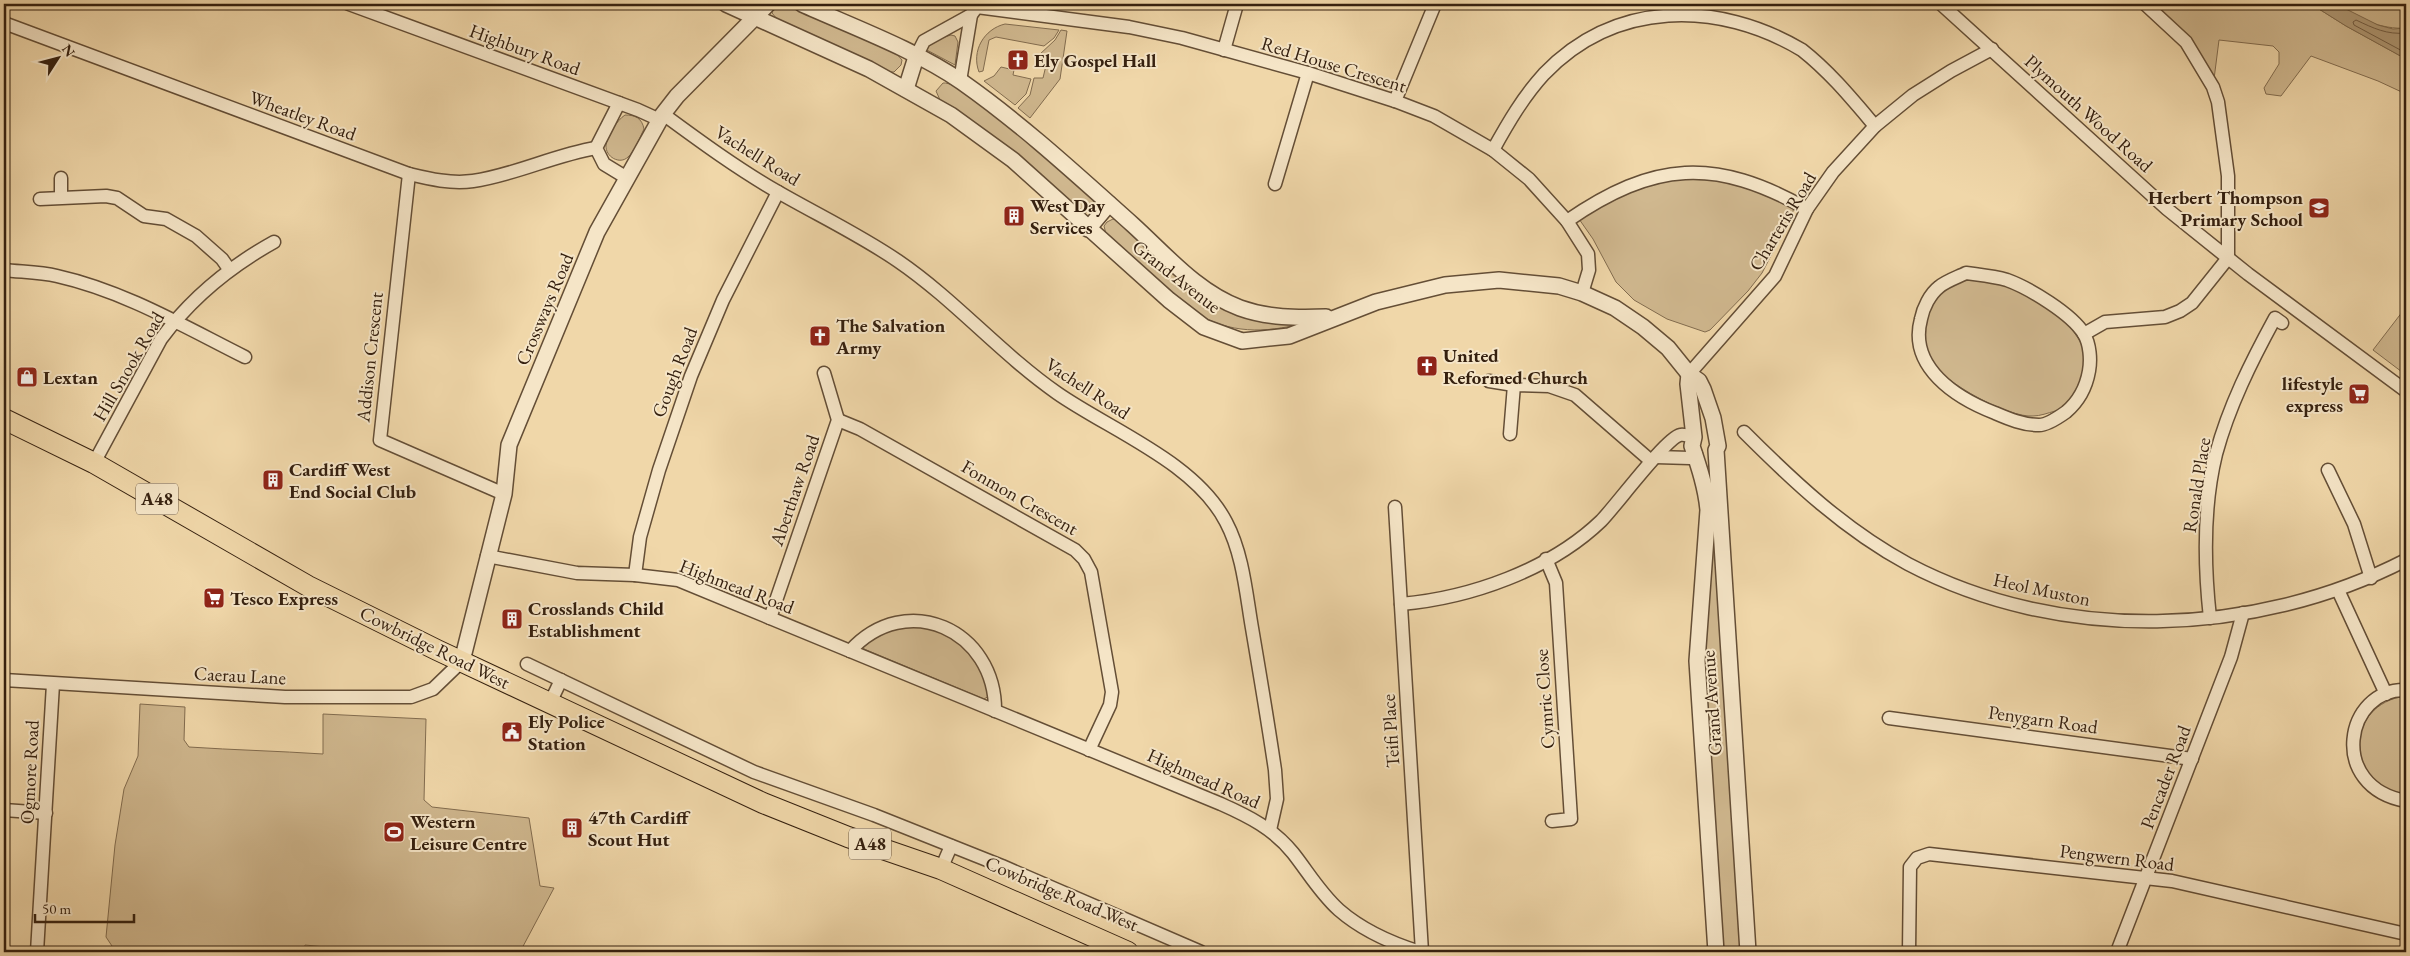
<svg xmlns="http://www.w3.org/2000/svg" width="2410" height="956" viewBox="0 0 2410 956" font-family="'EB Garamond',serif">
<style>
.green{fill:#d0b88f;stroke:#826c4f}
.water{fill:#b09975;stroke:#7f694c}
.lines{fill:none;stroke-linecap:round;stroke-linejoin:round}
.shore{stroke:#725c42;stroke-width:1}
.minor-casing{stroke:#644e36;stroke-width:15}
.tertiary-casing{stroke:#644e36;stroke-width:18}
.trunk-casing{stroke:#35200f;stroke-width:22}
.minor{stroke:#f5e5c7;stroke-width:12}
.tertiary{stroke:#f5e5c7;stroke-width:15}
.trunk{stroke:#f0d7a9;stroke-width:20}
.labels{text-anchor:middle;stroke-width:4;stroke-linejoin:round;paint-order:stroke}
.shield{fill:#f5e5c7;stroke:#6f5b46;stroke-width:1}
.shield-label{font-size:18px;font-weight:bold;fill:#35200f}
.street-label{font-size:19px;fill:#35200f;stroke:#f5e5c7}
.poi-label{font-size:19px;font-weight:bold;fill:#35200f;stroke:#f5e5c7;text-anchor:start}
</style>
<rect width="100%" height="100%" fill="#f0d7a9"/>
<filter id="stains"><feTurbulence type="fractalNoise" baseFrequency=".004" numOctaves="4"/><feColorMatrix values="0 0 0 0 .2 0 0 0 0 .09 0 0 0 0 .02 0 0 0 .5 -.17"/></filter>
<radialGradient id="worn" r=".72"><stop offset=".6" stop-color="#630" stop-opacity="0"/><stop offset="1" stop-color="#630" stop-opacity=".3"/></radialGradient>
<g class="green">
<path d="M775 4H788L895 52 902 60 901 65 894 72H889L777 19 772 13Z"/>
<path d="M2145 4H2311L2346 26 2406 59V94L2378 81 2311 56 2281 96 2266 94 2264 88 2279 64V52L2273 46 2219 40 2213 87 2199 62Z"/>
<path d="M2336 4H2406V28C2383 30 2354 18 2336 4Z"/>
<path d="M1005 24 1059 30 1054 38 1044 46 996 37 989 40 983 71 979 72C971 51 984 29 1005 24Z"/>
<path d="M1061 30 1067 31 1060 79 1030 118 1018 108 1030 95 1034 78H1043L1048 57 1039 55 1055 40Z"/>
<path d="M951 35 955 36 958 42 955 65 925 49 938 39Z"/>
<path d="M1001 67 1014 70 1013 75 1031 79 1026 94 1015 105 984 81 994 76Z"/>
<path d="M943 83C965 80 1071 179 1094 198L1092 210 1083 213 1032 168 940 100 936 91Z"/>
<path d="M625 115C635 115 642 118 644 129 640 137 635 151 628 157 620 165 605 157 606 145 607 136 617 120 625 115Z"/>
<path d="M1677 179 1715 180 1747 187 1794 207 1792 215 1762 273 1748 291 1710 330 1705 332 1667 319 1634 300 1616 282 1593 239 1579 219 1631 190Z"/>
<path d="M1113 219 1117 220 1184 280 1296 325C1257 334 1224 332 1189 309L1106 234 1104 226 1107 222Z"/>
<path d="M1975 278C1985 279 1996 279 2005 283 2033 294 2090 330 2085 365 2084 371 2081 377 2079 383 2076 392 2065 409 2055 411 2048 413 2040 416 2033 416 2009 418 1944 383 1932 362 1918 340 1924 297 1950 285 1958 282 1967 280 1975 278Z"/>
<path d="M2406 307V375L2373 350Z"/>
<path d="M1715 523 1742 952H1722L1703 652Z"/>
<path d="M925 626 953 637 981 666 989 696 984 699 864 649 862 645 893 628Z"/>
<path d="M2406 696V794C2345 786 2343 704 2406 696Z"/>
<path d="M140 704 185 707 184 740 189 747C234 750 278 751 323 754V714L426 719 424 800 432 807 529 818 540 886 554 888 520 952H375L305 945 304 952H116L106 937 115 845 124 789 138 756Z"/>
</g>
<path class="water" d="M2311 4H2336L2378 25 2393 29 2406 28V59L2346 26Z"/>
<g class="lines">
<path class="shore" d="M2406 33C2387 35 2373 28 2356 20L2353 22 2354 25 2406 53"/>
<g class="minor-casing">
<g id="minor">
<path d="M349 4 638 110 660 120"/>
<path d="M1941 4 2167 209 2248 274 2406 391"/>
<path d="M977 7 1129 27 1182 38 1308 73 1395 101 1434 116 1493 150 1529 179 1567 221 1588 254 1589 270 1582 293"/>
<path d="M4 23 409 174C430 179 451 184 473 181 515 175 554 155 596 148"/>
<path d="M1224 50 1237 4"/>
<path d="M916 57 924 41 971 15"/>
<path d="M960 81 971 15 979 4"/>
<path d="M1395 101 1435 4"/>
<path d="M619 103 596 148 604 164 627 178"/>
<path d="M663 114C701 142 738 169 778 192 818 215 860 235 898 261 955 300 1000 353 1057 393 1110 430 1195 462 1226 522 1243 554 1246 593 1252 628 1260 675 1268 723 1275 770L1277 799 1270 830"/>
<path d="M1493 150C1508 123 1523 97 1544 74 1615 0 1718 0 1802 50 1830 72 1852 99 1875 126"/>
<path d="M409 174 380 440 504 494"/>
<path d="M61 178V197"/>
<path d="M1275 184 1308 73"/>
<path d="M40 199 106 196 117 198 144 216 166 219 196 236 222 259 229 269"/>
<path d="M1567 221C1654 161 1715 157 1807 209"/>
<path d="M4 270C21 272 40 272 57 276 124 291 185 327 245 357"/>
<path d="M1966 273C1980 275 1993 276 2007 280 2029 288 2072 314 2084 334 2090 344 2091 360 2089 371 2086 388 2079 401 2066 412 2059 417 2047 425 2039 425 2023 425 2009 419 1995 413 1956 398 1908 367 1921 319 1923 308 1930 294 1939 287 1946 281 1958 277 1966 273Z"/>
<path d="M2084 334 2105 322 2165 317 2180 311 2192 303 2228 258V176L2218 102 2213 87 2186 42 2145 4"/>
<path d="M1689 374 1775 276 1807 209 1833 172 1875 126 1913 95 1951 71 1992 49"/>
<path d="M1489 381 1514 385"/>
<path d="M838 420 860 429 1075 550 1084 559 1091 572 1112 692 1110 705 1089 750"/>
<path d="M1744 432C1794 482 1845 530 1908 564 2060 644 2254 638 2406 560"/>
<path d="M1510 434 1514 385 1549 386 1575 395 1651 461"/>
<path d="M1656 457 1690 458 1696 454"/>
<path d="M94 463 161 339C192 297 229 267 274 242"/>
<path d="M2328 470 2354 524 2371 578"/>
<path d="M1395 507 1422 952"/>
<path d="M487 556 577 573 635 575 678 580 1221 804C1248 816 1274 829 1293 853 1308 872 1320 893 1339 910 1362 930 1391 943 1420 952"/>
<path d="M1546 559 1556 583 1571 819 1552 821"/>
<path d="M635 575 640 537 659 470 691 376 723 300 778 192"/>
<path d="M2338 590 2386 694"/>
<path d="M1401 604C1470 598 1550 570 1601 521 1615 507 1666 438 1680 435 1684 434 1690 436 1694 437"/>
<path d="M770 618 838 420 824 373"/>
<path d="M2210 618C2204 564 2203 507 2216 454 2229 406 2251 362 2275 318L2282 323"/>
<path d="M850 651C906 589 996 630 995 711"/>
<path d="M527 664 754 772 874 815 1002 866 1201 952"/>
<path d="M4 680 285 697H411L433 689 462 661"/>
<path d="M2406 690C2345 688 2327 787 2406 801"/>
<path d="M550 703 561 680"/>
<path d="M1889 718 2192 759"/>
<path d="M4 810 46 813"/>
<path d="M941 869 951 846"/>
<path d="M37 952 53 684"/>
<path d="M1909 952 1910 867 1917 858 1929 854 2172 881 2406 934"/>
<path d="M2117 952 2231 657 2243 613"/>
</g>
</g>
<g class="tertiary-casing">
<g id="tertiary">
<path d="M726 4 869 69 951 115 1013 160 1169 300 1204 327 1242 341 1289 336 1376 302 1445 285 1499 280 1559 286 1582 293 1615 308 1643 327 1668 348 1689 374 1699 381 1703 389 1713 418 1718 446 1716 450 1748 952"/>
<path d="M802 4C853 27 916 50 962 82 1023 125 1077 175 1133 225 1166 255 1197 292 1240 308 1268 318 1296 318 1326 317"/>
<path d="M906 89 916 57"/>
<path d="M1088 229 1109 204"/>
<path d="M1689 374 1688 384 1694 437 1692 446C1699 467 1706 488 1708 510L1697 661 1716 952"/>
<path d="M462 661 504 494 509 445 597 232 663 114 677 96 768 4"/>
</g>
</g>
<g class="trunk-casing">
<path id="trunk" d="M4 419 94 463 308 586 437 650 763 803 848 837 941 869 1128 952"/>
</g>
<use href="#minor" class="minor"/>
<use href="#tertiary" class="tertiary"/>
<use href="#trunk" class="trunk"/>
</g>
<defs>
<g id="church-square" transform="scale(1.125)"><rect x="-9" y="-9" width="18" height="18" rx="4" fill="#8f2418" stroke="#f5e5c7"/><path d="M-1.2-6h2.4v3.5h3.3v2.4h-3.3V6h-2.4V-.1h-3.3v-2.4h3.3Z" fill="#fff"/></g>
<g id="school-square" transform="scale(1.125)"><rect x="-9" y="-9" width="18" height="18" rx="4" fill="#8f2418" stroke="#f5e5c7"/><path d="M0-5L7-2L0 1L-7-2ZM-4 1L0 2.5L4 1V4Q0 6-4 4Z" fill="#fff"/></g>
<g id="building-square" transform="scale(1.125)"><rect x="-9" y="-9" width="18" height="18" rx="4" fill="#8f2418" stroke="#f5e5c7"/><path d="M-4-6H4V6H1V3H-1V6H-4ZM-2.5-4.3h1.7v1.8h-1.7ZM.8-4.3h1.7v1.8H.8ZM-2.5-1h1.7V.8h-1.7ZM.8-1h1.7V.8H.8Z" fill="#fff"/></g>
<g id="shop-square" transform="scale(1.125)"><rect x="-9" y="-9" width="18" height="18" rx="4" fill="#8f2418" stroke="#f5e5c7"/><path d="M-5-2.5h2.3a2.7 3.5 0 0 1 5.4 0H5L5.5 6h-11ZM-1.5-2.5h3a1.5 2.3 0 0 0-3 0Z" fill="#fff"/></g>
<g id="supermarket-square" transform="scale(1.125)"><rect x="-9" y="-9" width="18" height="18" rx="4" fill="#8f2418" stroke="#f5e5c7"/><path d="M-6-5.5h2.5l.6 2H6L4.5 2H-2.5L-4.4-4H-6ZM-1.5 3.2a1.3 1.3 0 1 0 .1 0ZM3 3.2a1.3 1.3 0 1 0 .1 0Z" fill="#fff"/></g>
<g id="civic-square" transform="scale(1.125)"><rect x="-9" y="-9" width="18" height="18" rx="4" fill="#8f2418" stroke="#f5e5c7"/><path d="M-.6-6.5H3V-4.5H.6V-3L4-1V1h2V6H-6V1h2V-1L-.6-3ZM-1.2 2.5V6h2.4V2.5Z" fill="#fff"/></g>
<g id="stadium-square" transform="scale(1.125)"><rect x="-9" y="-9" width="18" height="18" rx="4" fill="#8f2418" stroke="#f5e5c7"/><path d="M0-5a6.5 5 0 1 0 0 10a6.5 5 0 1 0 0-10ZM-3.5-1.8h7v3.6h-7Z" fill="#fff"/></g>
</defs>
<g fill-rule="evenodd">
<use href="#church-square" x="1018" y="60"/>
<use href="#school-square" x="2319" y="208"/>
<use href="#building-square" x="1014" y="216"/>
<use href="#church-square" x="820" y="336"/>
<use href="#church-square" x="1427" y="366"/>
<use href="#shop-square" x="27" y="377"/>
<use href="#supermarket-square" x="2359" y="394"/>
<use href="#building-square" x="273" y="480"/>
<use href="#supermarket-square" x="214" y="598"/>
<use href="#building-square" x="512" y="619"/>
<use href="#civic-square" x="512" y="732"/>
<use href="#building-square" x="572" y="828"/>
<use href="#stadium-square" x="394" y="832"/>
</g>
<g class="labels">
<g class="shield">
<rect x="136" y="483.5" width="42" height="31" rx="4"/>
<rect x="849" y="828.5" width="42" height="31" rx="4"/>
</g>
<g class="shield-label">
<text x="157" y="505">A48</text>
<text x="870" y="850">A48</text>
</g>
<g class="street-label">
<text transform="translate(525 49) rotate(20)" y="7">Highbury Road</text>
<text transform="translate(1334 64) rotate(17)" y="7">Red House Crescent</text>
<text transform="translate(2089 113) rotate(42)" y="7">Plymouth Wood Road</text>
<text transform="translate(303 115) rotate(20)" y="7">Wheatley Road</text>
<text transform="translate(758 155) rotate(32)" y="7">Vachell Road</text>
<text transform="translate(1782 221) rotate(-59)" y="7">Charteris Road</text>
<text transform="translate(1177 276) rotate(38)" y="7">Grand Avenue</text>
<text transform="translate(544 309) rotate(-67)" y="7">Crossways Road</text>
<text transform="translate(369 357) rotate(-84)" y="7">Addison Crescent</text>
<text transform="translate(128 366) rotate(-60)" y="7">Hill Snook Road</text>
<text transform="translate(674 372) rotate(-69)" y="7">Gough Road</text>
<text transform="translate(1088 388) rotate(33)" y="7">Vachell Road</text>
<text transform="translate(2196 485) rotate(-81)" y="7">Ronald Place</text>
<text transform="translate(794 490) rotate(-71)" y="7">Aberthaw Road</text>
<text transform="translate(1020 497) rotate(30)" y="7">Fonmon Crescent</text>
<text transform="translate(737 586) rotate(21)" y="7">Highmead Road</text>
<text transform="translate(2042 589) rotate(12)" y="7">Heol Muston</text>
<text transform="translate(435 647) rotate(26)" y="7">Cowbridge Road West</text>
<text transform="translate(240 675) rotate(3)" y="7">Caerau Lane</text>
<text transform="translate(1544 699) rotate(-94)" y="7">Cymric Close</text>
<text transform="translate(1711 703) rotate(-94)" y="7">Grand Avenue</text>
<text transform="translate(2043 719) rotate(8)" y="7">Penygarn Road</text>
<text transform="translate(1390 731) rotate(-94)" y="7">Teifi Place</text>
<text transform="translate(29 772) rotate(-87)" y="7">Ogmore Road</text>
<text transform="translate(2165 777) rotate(-69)" y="7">Pencader Road</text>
<text transform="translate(1204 778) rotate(24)" y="7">Highmead Road</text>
<text transform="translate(2117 857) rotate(7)" y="7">Pengwern Road</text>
<text transform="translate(1062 893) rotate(23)" y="7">Cowbridge Road West</text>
</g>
<g class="poi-label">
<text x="1034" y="67">Ely Gospel Hall</text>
<text x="2303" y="204" text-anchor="end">Herbert Thompson<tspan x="2303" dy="22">Primary School</tspan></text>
<text x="1030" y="212">West Day<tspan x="1030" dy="22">Services</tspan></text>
<text x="836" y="332">The Salvation<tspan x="836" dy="22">Army</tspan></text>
<text x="1443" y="362">United<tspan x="1443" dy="22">Reformed Church</tspan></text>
<text x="43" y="384">Lextan</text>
<text x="2343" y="390" text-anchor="end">lifestyle<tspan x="2343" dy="22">express</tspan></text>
<text x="289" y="476">Cardiff West<tspan x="289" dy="22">End Social Club</tspan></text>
<text x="230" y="605">Tesco Express</text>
<text x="528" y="615">Crosslands Child<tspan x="528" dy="22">Establishment</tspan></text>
<text x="528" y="728">Ely Police<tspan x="528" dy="22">Station</tspan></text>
<text x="588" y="824">47th Cardiff<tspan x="588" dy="22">Scout Hut</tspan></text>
<text x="410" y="828">Western<tspan x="410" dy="22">Leisure Centre</tspan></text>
</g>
</g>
<rect width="2410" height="956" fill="none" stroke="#f0d7a9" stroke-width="20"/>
<rect x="5" y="5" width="2400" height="946" fill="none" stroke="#35200f" stroke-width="2.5"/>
<rect x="10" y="10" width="2390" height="936" fill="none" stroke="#35200f"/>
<g transform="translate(58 58) rotate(54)" stroke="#f5e5c7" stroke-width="4" paint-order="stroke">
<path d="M0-4L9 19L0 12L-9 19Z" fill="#35200f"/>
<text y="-8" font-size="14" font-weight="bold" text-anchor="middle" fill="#35200f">N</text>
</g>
<path d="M35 914v8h99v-8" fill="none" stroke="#35200f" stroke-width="2.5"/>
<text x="42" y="914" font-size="15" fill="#35200f" stroke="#f5e5c7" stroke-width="4" paint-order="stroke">50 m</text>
<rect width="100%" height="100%" filter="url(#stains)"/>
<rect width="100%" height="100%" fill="url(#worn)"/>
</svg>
